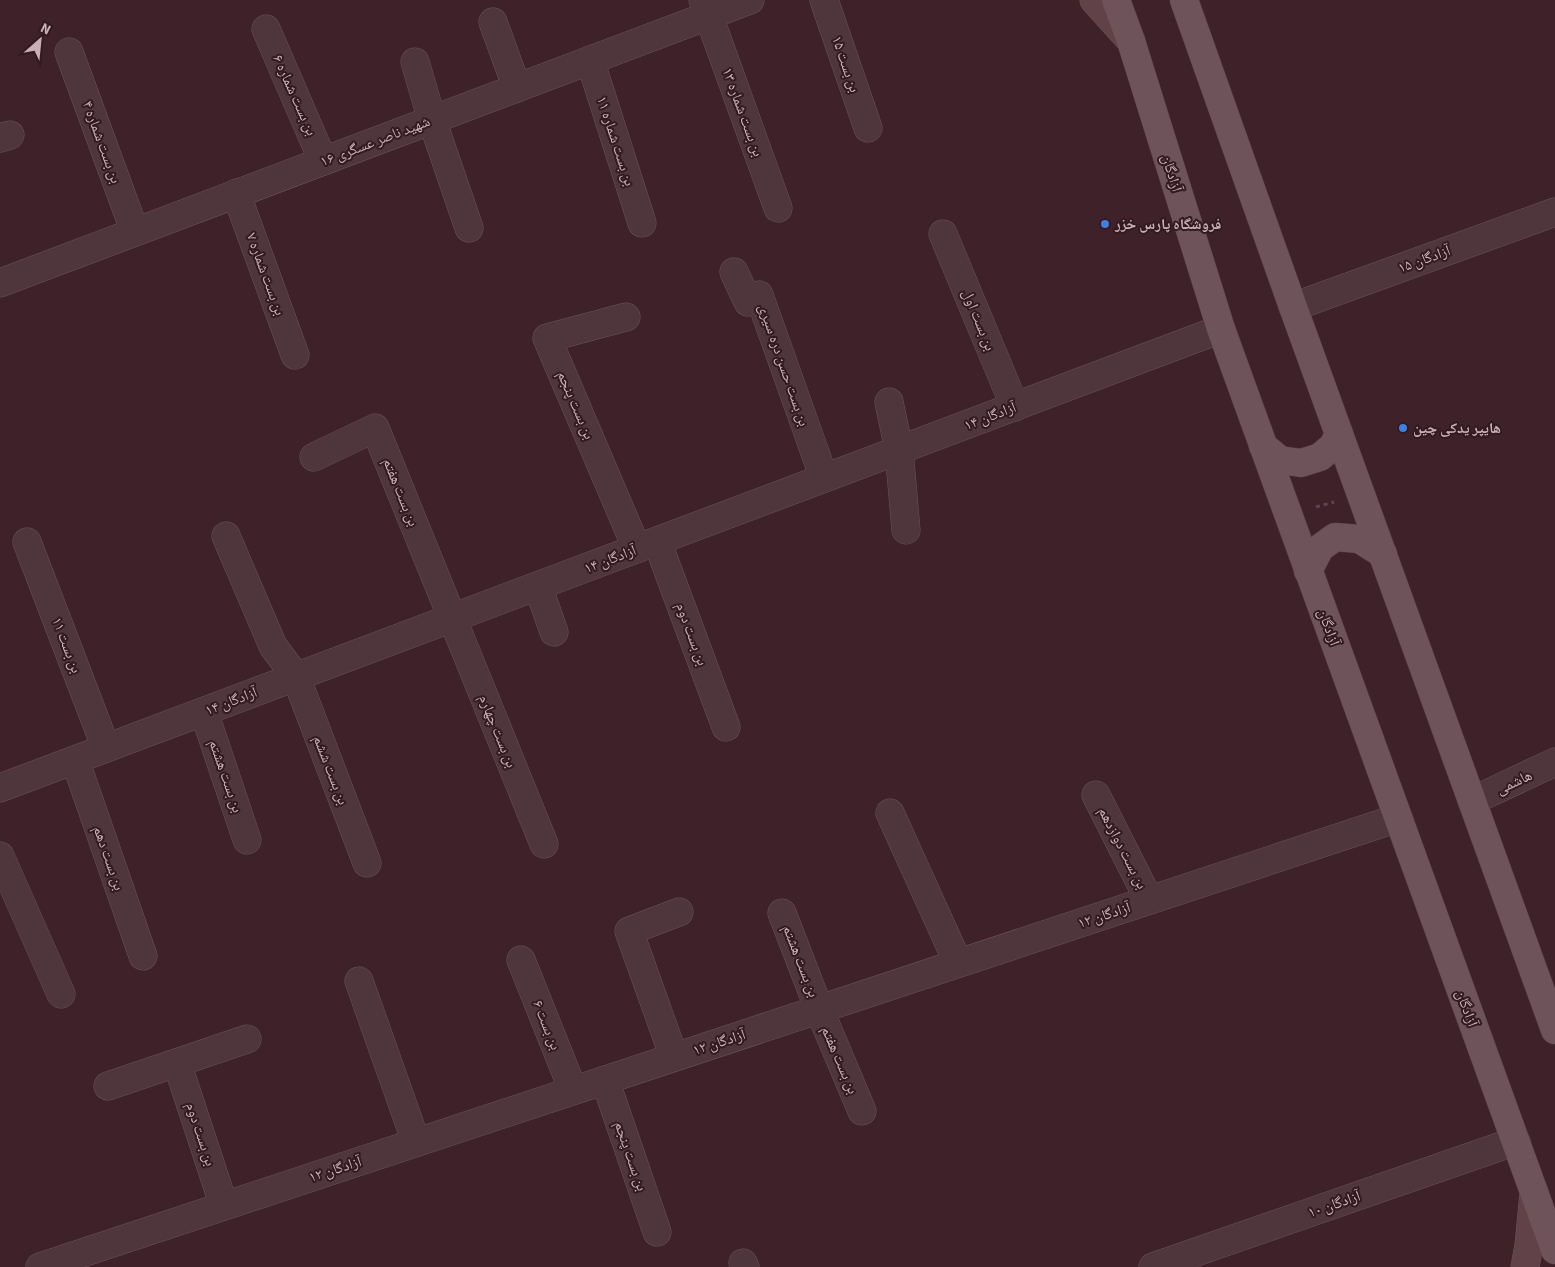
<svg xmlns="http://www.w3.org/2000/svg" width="1555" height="1267" viewBox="0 0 1555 1267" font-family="'Source Sans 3','Noto Naskh Arabic',sans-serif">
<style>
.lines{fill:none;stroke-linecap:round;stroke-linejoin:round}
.street-casing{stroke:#6c5359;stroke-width:29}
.secondary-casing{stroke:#6c5359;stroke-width:29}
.primary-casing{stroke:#573e45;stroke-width:29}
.path{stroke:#5f4357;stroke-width:3;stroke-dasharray:4 4;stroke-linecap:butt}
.street{stroke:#4f353c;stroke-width:28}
.secondary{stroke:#624249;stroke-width:28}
.primary{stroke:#6f535a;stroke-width:28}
.shop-dot{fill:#3f7fe0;stroke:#331a21;stroke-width:2}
.labels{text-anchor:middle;stroke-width:4;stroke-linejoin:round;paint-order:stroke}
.street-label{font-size:15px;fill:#cab0b6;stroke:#331a21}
.poi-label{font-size:15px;font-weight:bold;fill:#cab0b6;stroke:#331a21;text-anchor:start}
</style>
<rect width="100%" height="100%" fill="#3f2129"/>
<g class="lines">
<g class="street-casing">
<g id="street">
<path d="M703 0 778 208"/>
<path d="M824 0 868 128"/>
<path d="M493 22 517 88"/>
<path d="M266 29 323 161"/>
<path d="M69 52 135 232"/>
<path d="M590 60 642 223"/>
<path d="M415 62 432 120 469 228"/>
<path d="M0 138 10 135"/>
<path d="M236 193 295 355"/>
<path d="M943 234 1015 407"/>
<path d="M734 272 748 302 759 295 824 478"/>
<path d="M0 283 750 0"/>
<path d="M1293 307 1555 212"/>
<path d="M626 317 547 338 637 549"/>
<path d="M889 402 899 450 906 530"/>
<path d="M314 457 375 428 544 844"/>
<path d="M226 536 273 646 296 677 367 863"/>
<path d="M657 541 726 727"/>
<path d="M27 542 106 748"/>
<path d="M538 586 554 632"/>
<path d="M204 712 247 840"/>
<path d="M75 760 143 956"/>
<path d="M0 788 1221 329"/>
<path d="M1096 795 1149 900"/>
<path d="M1472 801 1555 762"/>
<path d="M890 813 958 963"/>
<path d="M0 856 61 994"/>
<path d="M782 913 819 1009 862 1111"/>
<path d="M521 960 573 1090"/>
<path d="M359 981 416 1142"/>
<path d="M674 1057 629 931 679 912"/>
<path d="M177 1063 224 1206"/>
<path d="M605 1080 657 1232"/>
<path d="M108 1086 247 1039"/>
<path d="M743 1263 745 1267"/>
<path d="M40 1267 1398 818"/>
<path d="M1153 1267 1516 1141"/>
</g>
</g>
<g class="secondary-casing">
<g id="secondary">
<path d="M1094 0 1131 41"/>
<path d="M1525 1267 1529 1245 1534 1192"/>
</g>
</g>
<g class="primary-casing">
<g id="primary">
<path d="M1116 0 1131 41 1221 329 1555 1250"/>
<path d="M1184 0 1293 307 1555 1030"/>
<path d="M1263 446 1280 460 1301 463 1320 457 1333 446 1339 434"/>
<path d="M1308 571 1320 548 1335 537 1359 539 1383 554"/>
</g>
</g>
<path class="path" d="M1316 507 1334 502"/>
<use href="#street" class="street"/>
<use href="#secondary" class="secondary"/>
<use href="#primary" class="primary"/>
</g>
<g class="shop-dot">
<circle cx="1105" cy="224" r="5"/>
<circle cx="1403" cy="428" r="5"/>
</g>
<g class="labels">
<g class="street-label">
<text transform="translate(846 64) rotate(71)" y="5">بن بست ۱۵</text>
<text transform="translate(295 95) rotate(66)" y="5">بن بست شماره ۶</text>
<text transform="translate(743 112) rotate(70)" y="5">بن بست شماره ۱۳</text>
<text transform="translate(375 141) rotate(-21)" y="5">۱۶ شهید ناصر عسگری</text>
<text transform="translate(616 141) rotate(72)" y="5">بن بست شماره ۱۱</text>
<text transform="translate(102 142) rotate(70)" y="5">بن بست شماره ۴</text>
<text transform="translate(1172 173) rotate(73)" y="5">آزادگان</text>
<text transform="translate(1424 259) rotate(-20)" y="5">۱۵ آزادگان</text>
<text transform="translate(266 274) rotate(70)" y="5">بن بست شماره ۷</text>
<text transform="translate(979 320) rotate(68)" y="5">بن بست اول</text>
<text transform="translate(784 365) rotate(71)" y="5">بن بست حسن دره سیری</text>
<text transform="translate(576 405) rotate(67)" y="5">بن بست پنجم</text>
<text transform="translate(990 416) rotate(-21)" y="5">۱۴ آزادگان</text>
<text transform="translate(401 492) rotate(68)" y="5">بن بست هفتم</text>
<text transform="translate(610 559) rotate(-21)" y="5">۱۴ آزادگان</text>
<text transform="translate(1329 627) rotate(70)" y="5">آزادگان</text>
<text transform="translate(692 634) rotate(70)" y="5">بن بست دوم</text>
<text transform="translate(67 645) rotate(69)" y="5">بن بست ۱۱</text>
<text transform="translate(231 701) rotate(-21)" y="5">۱۴ آزادگان</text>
<text transform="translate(498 731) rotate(68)" y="5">بن بست چهارم</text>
<text transform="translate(331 770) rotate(69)" y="5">بن بست ششم</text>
<text transform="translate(226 776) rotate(71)" y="5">بن بست هشتم</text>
<text transform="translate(1514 782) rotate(-25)" y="5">هاشمی</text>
<text transform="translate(1123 848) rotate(63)" y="5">بن بست دوازدهم</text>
<text transform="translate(109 858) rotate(71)" y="5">بن بست دهم</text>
<text transform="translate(1104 915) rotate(-18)" y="5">۱۲ آزادگان</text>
<text transform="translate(801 961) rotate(69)" y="5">بن بست هشتم</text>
<text transform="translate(1467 1008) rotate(70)" y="5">آزادگان</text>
<text transform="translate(547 1025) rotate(68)" y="5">بن بست ۶</text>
<text transform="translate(719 1042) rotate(-18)" y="5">۱۲ آزادگان</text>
<text transform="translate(840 1060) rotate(67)" y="5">بن بست هفتم</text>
<text transform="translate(201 1134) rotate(72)" y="5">بن بست دوم</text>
<text transform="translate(631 1156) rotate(71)" y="5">بن بست پنجم</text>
<text transform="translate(335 1169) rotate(-18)" y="5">۱۲ آزادگان</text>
<text transform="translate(1334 1204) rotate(-19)" y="5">۱۰ آزادگان</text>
</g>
<g class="poi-label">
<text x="1115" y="229">فروشگاه پارس خزر</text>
<text x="1413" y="433">هایپر یدکی چین</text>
</g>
</g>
<g transform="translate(40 40) rotate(27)" stroke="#331a21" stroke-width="4" paint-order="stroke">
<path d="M0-4L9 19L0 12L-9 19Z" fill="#cab0b6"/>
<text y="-8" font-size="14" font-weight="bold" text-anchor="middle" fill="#cab0b6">N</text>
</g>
</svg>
